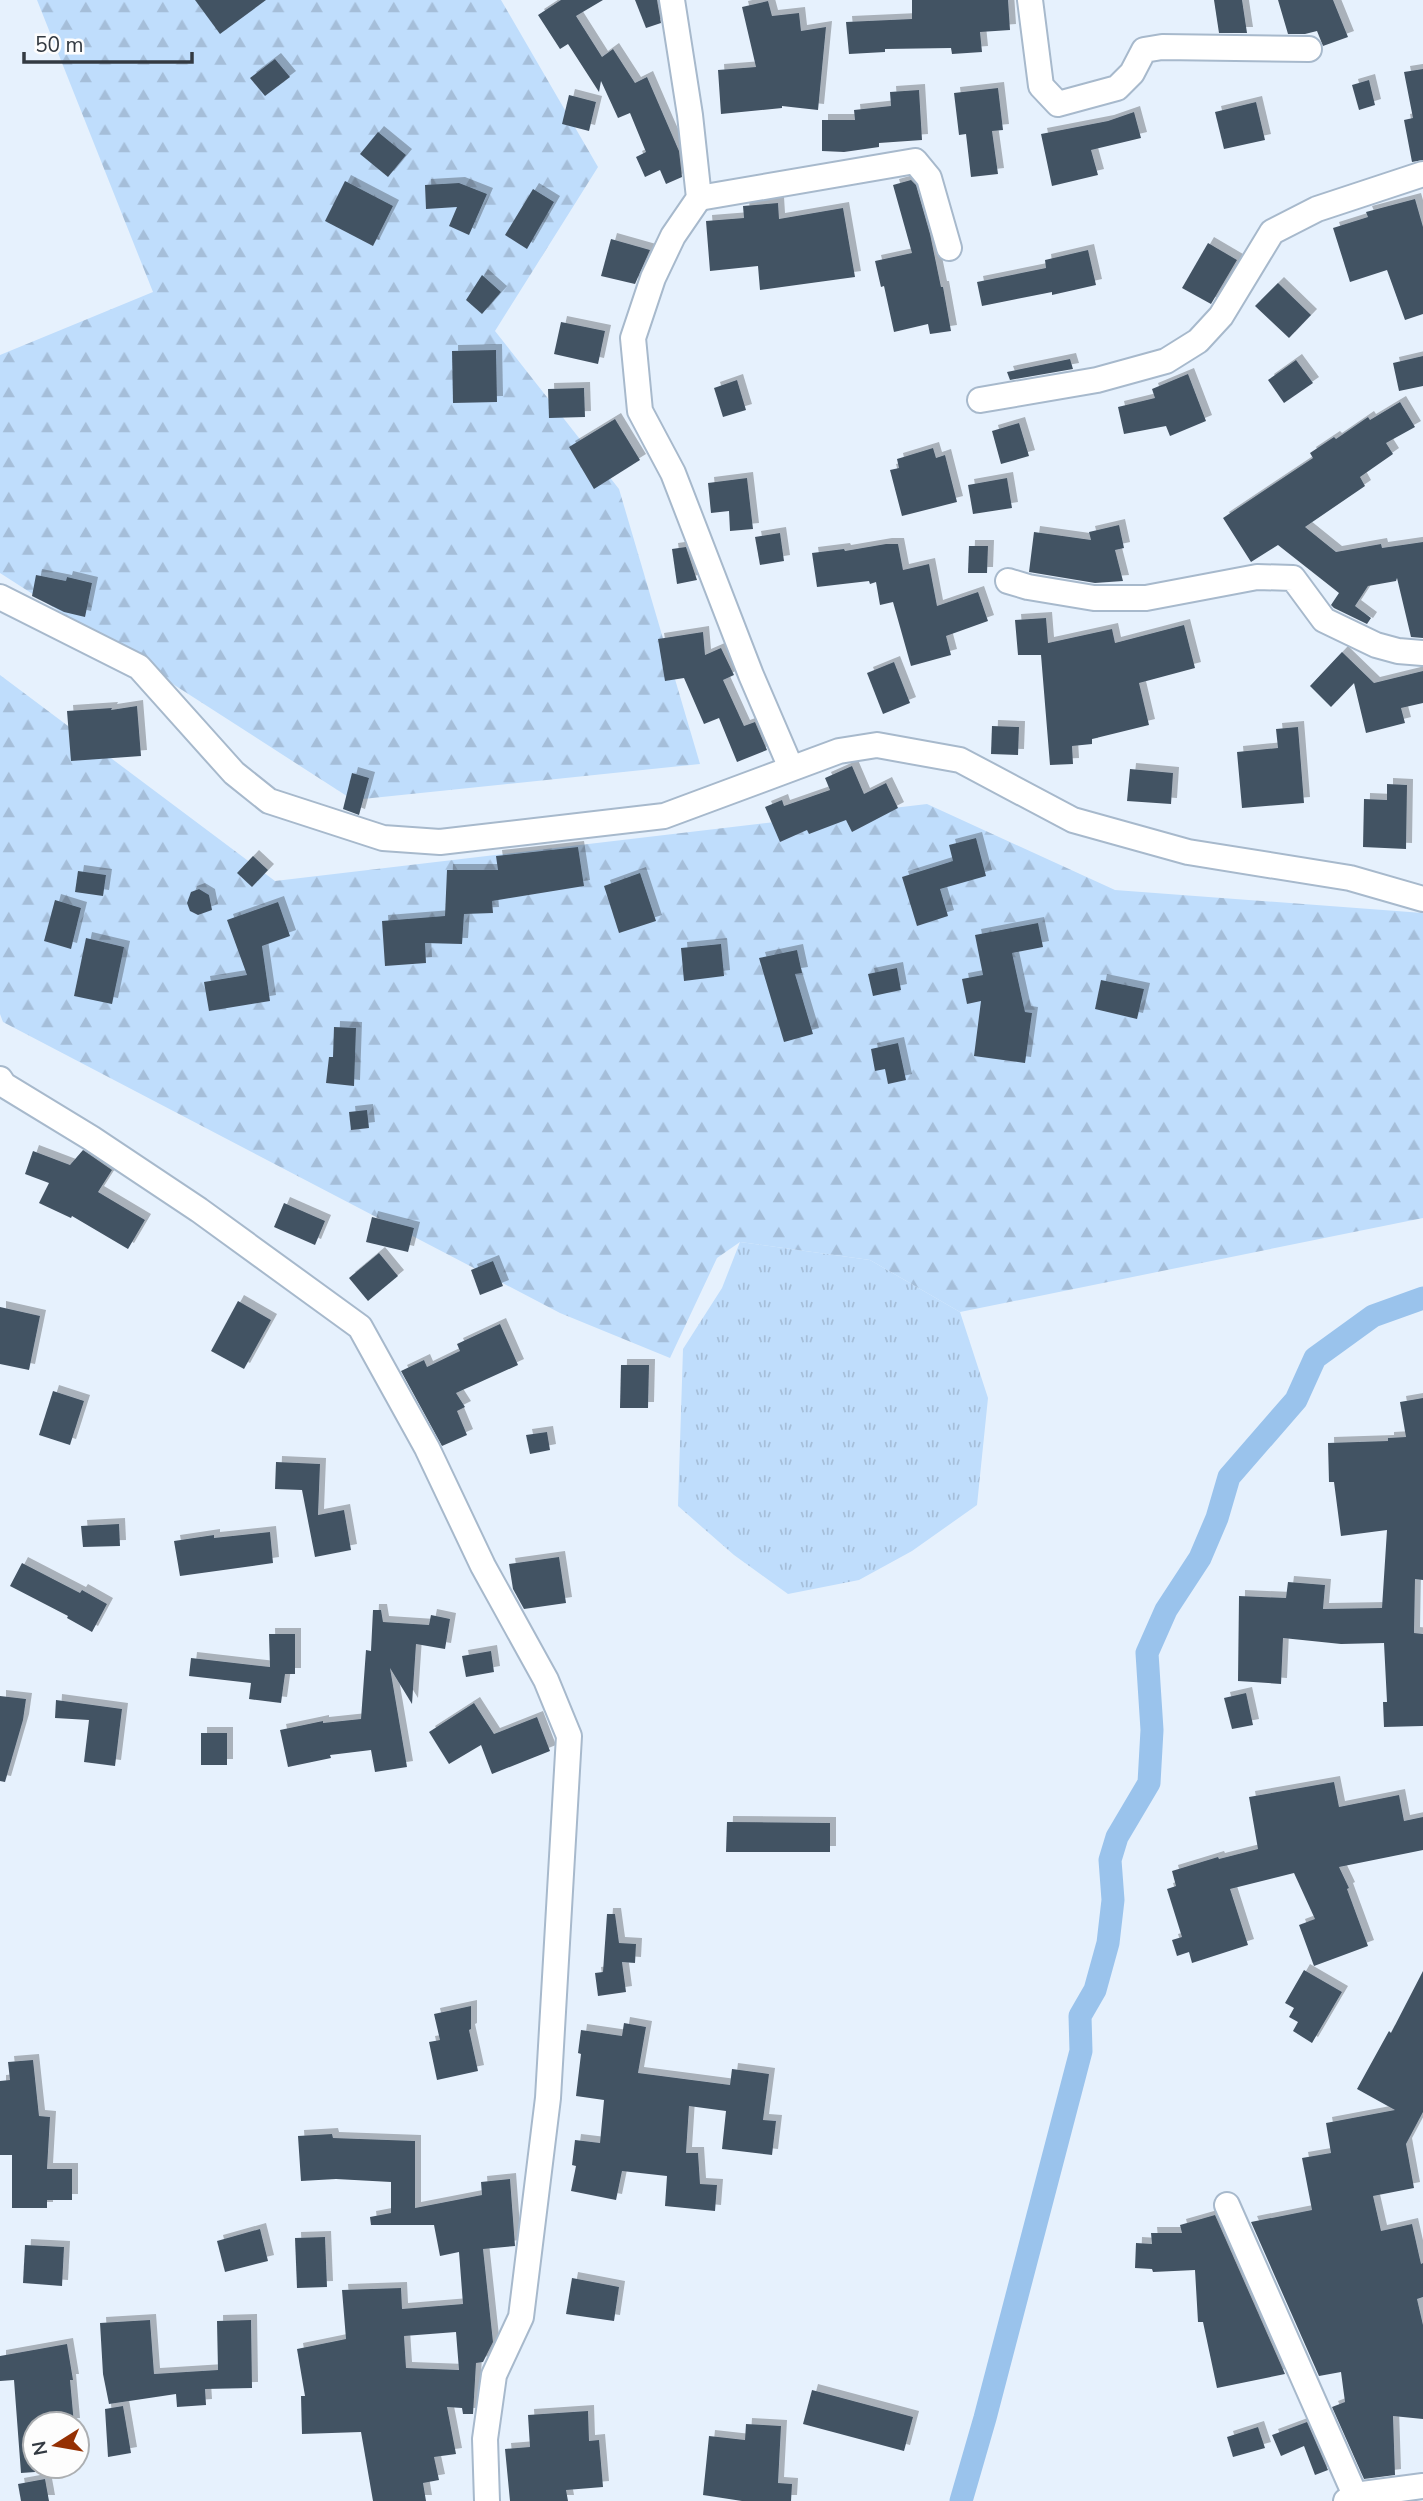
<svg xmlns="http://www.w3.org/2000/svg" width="1423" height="2501" viewBox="0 0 1423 2501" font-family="'Nunito Sans',sans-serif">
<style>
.grass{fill:url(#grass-tufts)}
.forest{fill:url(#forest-firs)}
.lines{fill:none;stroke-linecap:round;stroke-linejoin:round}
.canal{stroke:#9ac3ec;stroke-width:23}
.building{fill:#435363;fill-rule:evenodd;filter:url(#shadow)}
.street-casing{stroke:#a7b9cc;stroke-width:28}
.street{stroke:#fff;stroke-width:24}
</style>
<defs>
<pattern id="grass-tufts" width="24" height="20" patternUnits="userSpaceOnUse" patternTransform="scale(1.75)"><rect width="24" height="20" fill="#bfddfc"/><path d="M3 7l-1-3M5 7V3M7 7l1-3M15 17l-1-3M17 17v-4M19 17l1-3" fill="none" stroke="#a5bed9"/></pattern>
<pattern id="forest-firs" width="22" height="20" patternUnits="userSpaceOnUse" patternTransform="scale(1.75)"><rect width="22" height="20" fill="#bfddfc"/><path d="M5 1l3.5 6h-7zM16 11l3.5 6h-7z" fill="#a5bed9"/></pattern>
<filter id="shadow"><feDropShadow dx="6" dy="-6" stdDeviation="0" flood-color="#0004"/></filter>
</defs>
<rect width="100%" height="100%" fill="#e6f1fd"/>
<path class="grass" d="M740 1242 870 1260 960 1312 988 1398 977 1505 912 1551 859 1580 788 1594 734 1555 678 1506 683 1349 722 1288Z"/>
<g class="forest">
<path d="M37 0H501L598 167 495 331 619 489 700 764 353 800 0 573V355L153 292Z"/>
<path d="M0 675 275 881 927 804 1115 890 1423 913V1218L960 1312 870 1260 740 1242 717 1258 670 1358 560 1313 3 1022 0 1014Z"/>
</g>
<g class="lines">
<path class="canal" d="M961 2501 985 2418 1081 2051 1080 2016 1095 1990 1108 1943 1113 1900 1110 1860 1117 1837 1149 1783 1152 1730 1147 1653 1166 1610 1200 1558 1217 1518 1229 1477 1296 1400 1315 1358 1373 1316 1423 1298"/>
</g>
<g class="building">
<path d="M195 0H266L220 34Z"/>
<path d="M561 0H603L576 16 602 57 613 49 635 83 647 77 679 151 682 177 666 184 660 170 645 177 636 157 646 152 630 113 618 118 601 81 599 92 568 44 560 49 538 15Z"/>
<path d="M635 0H657L661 23 646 28Z"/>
<path d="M912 0H1008L1010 30 980 32 982 52 952 54 951 48 885 49V52L849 54 846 22 912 19Z"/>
<path d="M1214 0H1242L1247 33H1219Z"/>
<path d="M1278 0H1333L1348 37 1323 46 1317 31 1305 34H1288Z"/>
<path d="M768 1 772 16 799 13 801 31 826 27 818 110 782 106V108L721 114 718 70 756 67 742 7Z"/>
<path d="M275 59 290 77 265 96 250 78Z"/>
<path d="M1423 69V160L1412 162 1404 120 1413 118 1404 72Z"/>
<path d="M1369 80 1375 105 1359 110 1352 85Z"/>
<path d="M998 88 1003 130 992 131 998 174 971 177 966 134 959 135 954 93Z"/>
<path d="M919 90 922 140 879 143V147L844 152 822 151V120H855L854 110 891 106 890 92Z"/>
<path d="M569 95 596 102 589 131 562 124Z"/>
<path d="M1256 102 1265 140 1224 149 1215 112Z"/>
<path d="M1134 112 1141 138 1091 150 1098 175 1052 186 1041 134 1108 121Z"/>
<path d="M378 132 406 155 388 177 360 154Z"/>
<path d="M911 180 916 185 930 234 941 287H943L951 331 930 334 928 324 894 332 884 286 881 287 875 261 912 253 893 185Z"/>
<path d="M345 181 393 206 373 246 325 221Z"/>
<path d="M459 183 487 194 469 235 449 226 457 207 426 209 425 185Z"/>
<path d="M533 189 554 202 527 249 505 235Z"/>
<path d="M1415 199 1423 227V314L1405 320 1387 270 1350 282 1333 228 1368 217 1366 212Z"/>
<path d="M778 203 779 219 843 208 855 277 760 290 758 266 710 271 706 221 744 218 743 206Z"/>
<path d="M611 239 650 250 635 284 601 276Z"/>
<path d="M1208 243 1237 260 1211 304 1182 288Z"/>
<path d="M1088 250 1096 285 1052 295V292L982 306 977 282 1046 268 1045 260Z"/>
<path d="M482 275 501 292 482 314 466 300Z"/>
<path d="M1278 283 1311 315 1289 338 1255 306Z"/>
<path d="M561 322 605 331 598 364 554 354Z"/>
<path d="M496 350 497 402 453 403 452 351Z"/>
<path d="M1423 356V386L1399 391 1393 363Z"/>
<path d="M1070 359 1073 369 1010 380 1007 372Z"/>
<path d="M1296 360 1313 383 1284 403 1268 380Z"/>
<path d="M1188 374 1206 421 1170 436 1166 426 1124 434 1118 407 1155 398 1152 389Z"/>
<path d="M737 380 746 410 723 417 714 388Z"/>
<path d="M584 388 585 417 549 418 548 389Z"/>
<path d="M1400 402 1415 427 1386 443 1393 454 1360 477 1365 486 1305 527 1336 552 1381 544 1382 548 1423 542V638L1411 637 1397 578 1396 581 1368 586 1355 606 1371 618 1367 624 1334 608 1331 605 1339 593 1278 545 1251 562 1223 518 1313 458 1310 453 1334 437 1336 439 1368 417 1370 420Z"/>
<path d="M615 419 640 460 594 489 569 447Z"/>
<path d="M1019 423 1029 456 1001 464 992 431Z"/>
<path d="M933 448 936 458 945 455 957 502 902 516 890 470 899 468 897 459Z"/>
<path d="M747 478 753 529 730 531 729 511 711 513 708 483Z"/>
<path d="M1007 478 1012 508 973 514 968 485Z"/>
<path d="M1119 525 1124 548 1115 550 1123 581 1095 583 1029 572 1034 532 1091 540 1089 532Z"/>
<path d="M780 533 784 561 760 565 755 537Z"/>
<path d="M886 544H898L903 570 929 564 937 606 978 592 988 621 946 636 951 655 911 666 893 602 880 605 876 582 870 584 869 581 817 587 812 553 844 549 845 551Z"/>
<path d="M969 546H988L987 573H968Z"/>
<path d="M686 547 697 580 677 584 672 549Z"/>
<path d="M36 575 66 581 67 577 92 583 85 617 64 612 32 596Z"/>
<path d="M1046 618 1048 643 1112 629 1115 643 1184 625 1195 668 1139 683 1149 725 1092 739V744L1072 746 1073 764 1050 765 1041 655H1018L1015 620Z"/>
<path d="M703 632 705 655 721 648 734 675 723 680 744 726 755 722 767 750 737 762 719 718 704 724 684 678 665 681 658 639Z"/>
<path d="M1342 652 1374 683 1423 671V703L1401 708 1405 723 1366 733 1354 683 1331 707 1310 686Z"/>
<path d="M894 662 910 703 883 714 867 673Z"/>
<path d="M137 706 141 756 71 761 67 711 112 708 111 710Z"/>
<path d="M992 726 1019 727 1018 755 991 754Z"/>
<path d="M1298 727 1304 803 1242 808 1237 752 1278 748 1276 729Z"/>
<path d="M852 766 864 794 886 783 898 808 852 832 846 820 809 834 807 830 780 842 765 807 782 800 784 806 830 790 825 778Z"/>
<path d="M1130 769 1173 773 1171 804 1127 801Z"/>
<path d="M352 773 369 778 359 815 343 809Z"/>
<path d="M1387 784 1407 785 1406 849 1363 847 1364 799 1387 800Z"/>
<path d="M976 838 986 876 940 889 948 916 917 926 902 877 953 861 949 845Z"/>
<path d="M578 847 584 886 492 901 493 913 464 914 462 944 425 943 426 963 385 966 382 921 445 916 447 870H498L496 856Z"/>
<path d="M253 856 268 870 252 887 237 873Z"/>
<path d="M78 871 106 875 103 896 75 892Z"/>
<path d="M640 873 656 921 619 933 604 886Z"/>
<path d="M199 889 209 895 212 910 198 915 190 911 187 903 191 892Z"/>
<path d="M55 900 81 908 71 949 44 941Z"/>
<path d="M278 902 290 936 262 946 270 1001 209 1011 204 982 247 975 227 920Z"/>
<path d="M1038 923 1043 947 1012 953 1025 1012 1032 1013 1025 1063 974 1056 981 1001 967 1004 962 979 983 975 975 935Z"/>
<path d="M86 938 124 947 112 1004 74 996Z"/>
<path d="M721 944 724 976 684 981 681 948Z"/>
<path d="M797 950 802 973 795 974 813 1034 784 1042 759 958Z"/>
<path d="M897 968 901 990 873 996 868 974Z"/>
<path d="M1101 980 1144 989 1137 1019 1095 1009Z"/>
<path d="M334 1027 356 1028 354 1086 326 1083 329 1057H333Z"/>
<path d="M898 1043 906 1080 888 1084 885 1069 875 1071 871 1049Z"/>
<path d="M367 1110 369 1128 351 1130 349 1112Z"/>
<path d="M33 1151 70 1165 83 1150 112 1170 98 1192 145 1220 128 1249 72 1216 71 1218 39 1203 49 1183 25 1174Z"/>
<path d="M284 1203 325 1221 315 1245 274 1227Z"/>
<path d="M372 1217 414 1228 408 1252 366 1242Z"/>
<path d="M379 1253 398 1276 368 1301 349 1278Z"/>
<path d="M493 1261 503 1286 480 1295 471 1270Z"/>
<path d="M238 1301 271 1320 244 1369 211 1351Z"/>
<path d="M0 1307 40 1316 29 1370 0 1364Z"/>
<path d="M500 1324 518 1365 456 1393 465 1407 457 1411 467 1435 442 1446 401 1371 424 1360 427 1367 460 1351 457 1344Z"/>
<path d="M621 1365H649L648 1408H620Z"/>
<path d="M53 1391 84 1401 70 1445 39 1435Z"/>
<path d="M1423 1398V1580L1415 1579 1414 1633 1423 1634V1726L1384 1727 1383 1702H1387L1384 1643 1341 1644 1283 1638 1281 1684 1238 1681 1239 1596 1286 1598 1288 1582 1325 1585 1323 1609 1382 1608 1387 1530 1341 1536 1334 1482H1329L1328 1443 1388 1441V1438L1406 1437 1400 1402Z"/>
<path d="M547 1432 550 1450 530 1454 526 1435Z"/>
<path d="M276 1462 320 1464 318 1515 344 1510 351 1550 315 1557 302 1490 275 1489Z"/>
<path d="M119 1524 120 1546 83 1547 81 1526Z"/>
<path d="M270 1532 273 1563 180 1576 174 1541 214 1535V1538Z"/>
<path d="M559 1557 566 1603 524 1609 513 1589 509 1564Z"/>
<path d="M22 1563 80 1593 82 1590 107 1604 92 1632 67 1618 68 1616 10 1586Z"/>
<path d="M373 1610H381L383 1622 429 1625 431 1615 450 1619 445 1649 416 1644 412 1704 390 1668 407 1767 375 1772 371 1750 330 1755 331 1758 288 1767 280 1730 323 1721V1723L361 1719 366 1650 371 1651Z"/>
<path d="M269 1634H295V1674H285L281 1703 249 1699 251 1683 189 1676 191 1658 270 1667Z"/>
<path d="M491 1651 494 1672 466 1677 462 1656Z"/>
<path d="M1246 1693 1253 1725 1232 1729 1224 1698Z"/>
<path d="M0 1696 26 1699 23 1720 5 1782 0 1781Z"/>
<path d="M56 1700 122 1709 115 1766 84 1762 89 1720 55 1718Z"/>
<path d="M474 1703 494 1734 537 1717 550 1751 492 1774 481 1745 449 1764 429 1732Z"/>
<rect x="201" y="1733" width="26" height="32"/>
<path d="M1334 1782 1339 1807 1399 1795 1404 1821 1423 1817V1850L1339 1867 1349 1888 1347 1889 1368 1946 1314 1966 1299 1925 1315 1919 1294 1873 1230 1889 1248 1945 1192 1963 1189 1952 1177 1956 1172 1940 1182 1937 1167 1889 1176 1886 1172 1871 1218 1857 1219 1859 1258 1849 1249 1797Z"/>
<path d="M727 1822 830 1823V1852H726Z"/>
<path d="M607 1914H615L619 1943 636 1944 635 1963 622 1962 626 1992 598 1996 595 1973 603 1972Z"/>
<path d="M1304 1970 1342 1992 1312 2043 1293 2031 1298 2022 1289 2017 1294 2008 1285 2003Z"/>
<path d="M1423 1971V2112L1406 2144 1414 2188 1373 2196 1381 2231 1412 2224 1421 2264 1423 2263V2297L1417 2299 1423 2325V2419L1393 2416 1395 2475 1364 2479 1332 2407 1345 2402 1341 2372 1319 2376 1251 2222 1312 2210 1302 2158 1331 2153 1326 2123 1395 2110 1357 2089 1389 2031 1391 2033Z"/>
<path d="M471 2006V2029L469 2030 478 2071 437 2080 429 2042 440 2040 434 2014Z"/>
<path d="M624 2023 646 2027 638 2073 730 2085 732 2069 769 2074 763 2120 776 2121 772 2155 722 2149 726 2111 689 2106 686 2153H698L700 2184 717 2185 715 2211 665 2206 667 2176 622 2171 616 2200 571 2191 576 2166 572 2165 575 2140 600 2143 604 2100 576 2096 581 2054 578 2053 581 2030 622 2036Z"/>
<path d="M33 2060 39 2116 50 2117 47 2169H72V2200H47V2208H12V2155H0V2081L10 2080 8 2062Z"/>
<path d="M332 2134 333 2138 415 2141V2208L482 2195 481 2182 510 2179 515 2246 483 2249 493 2342 483 2362 476 2363 473 2414H463L462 2408 447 2407 456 2454 434 2457 439 2480 423 2483 426 2501H373L361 2432 302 2434 301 2396H305L297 2349 346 2339 342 2290 401 2288 402 2309 463 2304 459 2252 440 2256 434 2225H371L370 2217 391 2213V2182L336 2179 301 2181 298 2136ZM456 2332 459 2370 406 2368 404 2336Z"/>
<path d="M1215 2215 1285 2374 1217 2388 1203 2322H1198L1195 2270 1153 2272 1152 2269 1135 2268 1136 2243 1152 2244 1151 2233H1182L1180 2225Z"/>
<path d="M260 2229 268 2261 225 2272 217 2241Z"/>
<path d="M325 2237 327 2287 297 2288 295 2238Z"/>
<path d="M25 2245 64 2247 62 2286 23 2283Z"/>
<path d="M572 2278 619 2287 614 2321 566 2314Z"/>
<path d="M150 2320 154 2374 218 2370 217 2321 251 2320 252 2388 205 2389 206 2405 177 2407 176 2394 109 2404 103 2374 100 2323Z"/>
<path d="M67 2344 73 2380H70L74 2424H35V2472L21 2473 14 2380 0 2381V2356Z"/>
<path d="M812 2390 913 2417 904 2451 803 2424Z"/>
<path d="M123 2406 131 2453 108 2457 105 2409Z"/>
<path d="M588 2411 589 2441 599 2440 603 2487 566 2490 568 2501H510L505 2449 530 2447 528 2415Z"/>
<path d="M1307 2422 1328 2470 1315 2475 1304 2446 1281 2456 1272 2435Z"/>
<path d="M746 2424 781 2426 778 2483 792 2484 791 2501H742L703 2495 709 2436 745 2440Z"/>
<path d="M1258 2427 1265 2448 1233 2457 1227 2437Z"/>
<path d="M45 2479 49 2501H21L18 2484Z"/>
</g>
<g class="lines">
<g class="street-casing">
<g id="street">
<path d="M672 0 690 115 699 198 673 236 653 278 633 338 640 411 673 473 751 675 791 768"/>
<path d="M1030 0 1041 86 1058 104 1117 88 1132 73 1144 50 1162 47 1309 49"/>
<path d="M699 198 915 161 929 178 949 248"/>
<path d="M980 400 1097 380 1166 361 1198 341 1221 316 1272 232 1317 209 1423 174"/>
<path d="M1008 581 1028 587 1094 598H1146L1257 577 1293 578 1324 620 1376 645 1398 651 1423 653"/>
<path d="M0 597 139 667 234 773 269 801 383 838 440 842 664 816 839 751 877 745 960 760 1073 820 1188 852 1350 878 1423 899"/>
<path d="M0 1079 4 1085 91 1138 199 1210 360 1327 427 1448 483 1566 546 1680 569 1736 548 2098 521 2317 494 2375 485 2439 487 2501"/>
<path d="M1227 2205 1355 2495"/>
<path d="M1346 2501 1355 2495 1423 2486"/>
</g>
</g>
<use href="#street" class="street"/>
</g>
<g transform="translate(56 2445) rotate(259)"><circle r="33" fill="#fdfdfd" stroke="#acafb2" stroke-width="2"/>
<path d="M0-5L12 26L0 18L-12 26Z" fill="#953003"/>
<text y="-10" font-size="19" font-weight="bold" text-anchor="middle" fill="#333a42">N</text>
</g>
<path d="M24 52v10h168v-10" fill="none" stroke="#333a42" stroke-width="3.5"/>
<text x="35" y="52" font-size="21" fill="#333a42" stroke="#fdfdfd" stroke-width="5" paint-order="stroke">50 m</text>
</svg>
